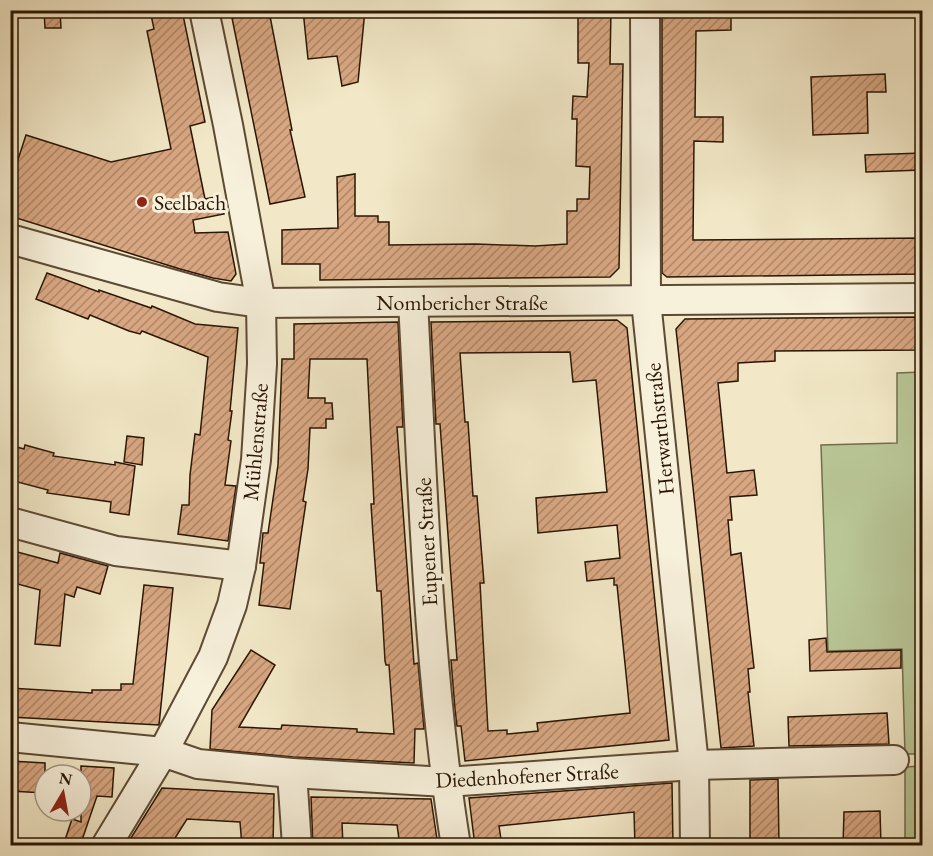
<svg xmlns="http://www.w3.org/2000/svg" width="933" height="856" viewBox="0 0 933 856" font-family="'EB Garamond',serif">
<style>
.garden{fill:#b9c696;stroke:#726e4c;stroke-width:1.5}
.building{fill:url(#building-hatch);stroke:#2b1603;stroke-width:1.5;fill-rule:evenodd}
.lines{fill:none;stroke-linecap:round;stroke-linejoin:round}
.minor-casing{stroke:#5d4a34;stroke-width:32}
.minor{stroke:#f7f0db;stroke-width:28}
.poi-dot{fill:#8f2418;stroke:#f7f0db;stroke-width:2}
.labels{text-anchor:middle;stroke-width:6;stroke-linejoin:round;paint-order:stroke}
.poi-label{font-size:22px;fill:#2b1603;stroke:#f7f0db;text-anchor:start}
.street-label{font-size:22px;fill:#2b1603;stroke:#f7f0db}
</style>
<defs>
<pattern id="building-hatch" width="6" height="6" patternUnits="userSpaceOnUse" patternTransform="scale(1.5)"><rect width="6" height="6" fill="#d8a782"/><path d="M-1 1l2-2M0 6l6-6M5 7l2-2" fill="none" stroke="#af8768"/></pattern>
</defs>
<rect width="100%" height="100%" fill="#f2e8c7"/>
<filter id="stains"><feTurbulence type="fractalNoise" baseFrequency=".00333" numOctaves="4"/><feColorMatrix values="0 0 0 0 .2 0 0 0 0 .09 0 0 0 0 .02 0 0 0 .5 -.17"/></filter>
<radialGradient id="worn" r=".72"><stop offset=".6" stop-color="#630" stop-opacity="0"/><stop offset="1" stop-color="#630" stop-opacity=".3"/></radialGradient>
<g class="garden">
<path d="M922 372V754H905L902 649 828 651 821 445 897 443V373Z"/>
<path d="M922 766V845L905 846V767Z"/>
</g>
<g class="building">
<path d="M44 10H60L61 28H45Z"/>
<path d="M150 10H182L205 122 190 126 205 199 220 196 224 214 193 220 195 233 228 232 236 274 231 281 213 278 180 269 10 216V184L26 135 111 162 171 149 147 31 154 29Z"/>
<path d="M303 10H365L358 82 342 86 337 56 308 59Z"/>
<path d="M578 10H611L610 64H623L619 268 610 277 320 280V264H282V230L338 228 337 177 355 174V216H378V222H389V245L476 244 535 246 567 244V211H577V199H589L590 167 576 166 577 119H572L573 96 587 97 589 63H578Z"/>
<path d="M662 10H731V30L696 31 695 117H723V142L694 141 693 240 922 238V274L667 277 662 273Z"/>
<path d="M269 11 292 130H290L305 197 270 204 232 18Z"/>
<path d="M885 74 886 92H867L868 133 813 135 811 77Z"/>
<path d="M922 153V170L866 172 865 155Z"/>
<path d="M47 273 99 292V290L151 308 152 306 195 324 238 328 230 411H232L228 440 231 441 225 485 236 486 228 541 178 534 182 505H189L190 475 195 434 200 435 208 357 142 331 140 334 129 331 90 315 88 319 36 299Z"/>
<path d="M921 317 922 350 775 351V361L738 363V381L718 383 727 473 754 470 757 495 730 497 732 520H728L731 555 741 553 754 668 748 669 750 692H748L754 746 721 748 676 329 685 319Z"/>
<path d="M617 320 627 328 669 740 465 761 461 726H457L455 709 451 660H457L440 424H436L431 322ZM570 352 573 382 596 380 607 492 536 498 538 533 617 525 620 558 585 562 587 581 614 578V585H617L630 713 537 723 538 731 507 734V730L488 731 480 583H484L477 496H473L468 422H465L460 353Z"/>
<path d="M398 322 403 427H397L414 664 418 663 424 729H415L414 763 293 757 210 749 212 710 251 650 275 665 239 727 281 729 282 725 357 729V732L394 734 389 665H386L385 661 381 591H377L373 535 371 504H374L367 359H310L308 398H325V403H332L333 419H326V428H310L308 469 303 501 306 502 290 609 259 605 264 563H260L263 533H268L278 465 282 359H294V324Z"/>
<path d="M127 436 144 438 142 465 124 462Z"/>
<path d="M10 445 24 449 25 445 54 453 53 456 115 465V462L135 466 129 515 110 512 111 502 47 493 48 490 10 480Z"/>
<path d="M10 550 58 563 60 553 108 566 100 594 77 587 74 597 65 594 60 646 35 644 40 590 10 582Z"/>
<path d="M144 585 173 588 159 725 10 717V688L92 693V690H121V684H133Z"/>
<path d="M826 638 827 652 901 650V668L810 671 809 640Z"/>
<path d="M887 713 889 744 789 746 788 717Z"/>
<path d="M10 761 45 763V793L10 791Z"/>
<path d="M81 766 114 768 112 797 97 796 80 846H63L72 819 81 822Z"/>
<path d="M778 779 779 846H750V780Z"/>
<path d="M672 783 673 846H635L634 812 499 826 502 846H475L469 798Z"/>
<path d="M162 788 274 794 273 846H242L240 822 187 819 170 846H126Z"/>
<path d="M311 797 431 799 438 846H400L397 825 342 823 343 846H313Z"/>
<path d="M880 811 881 846H843L844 812Z"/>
</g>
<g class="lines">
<g class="minor-casing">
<g id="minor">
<path d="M645 10 646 301 694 765 695 846"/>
<path d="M10 239 218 297 261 303 922 298"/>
<path d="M413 302C423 483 427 666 456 846"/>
<path d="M10 522 116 551 241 566"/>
<path d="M10 737 163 752 198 764 292 773 446 782 694 765 894 760"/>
<path d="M292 773 297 846"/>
<path d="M106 846 163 752 213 657 232 605 241 566 256 460 262 364 261 303 228 125 204 10"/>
</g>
</g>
<use href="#minor" class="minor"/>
</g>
<circle class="poi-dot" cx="142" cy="202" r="6"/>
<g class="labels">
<g class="poi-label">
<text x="154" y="210">Seelbach</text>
</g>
<g class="street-label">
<text x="462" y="310">Nombericher Straße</text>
<text transform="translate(659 429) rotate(-96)" y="8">Herwarthstraße</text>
<text transform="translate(255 442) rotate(-85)" y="8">Mühlenstraße</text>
<text transform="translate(426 542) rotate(-93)" y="8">Eupener Straße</text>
<text transform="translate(527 775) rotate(-3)" y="8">Diedenhofener Straße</text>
</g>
</g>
<rect width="933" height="856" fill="none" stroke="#f2e8c7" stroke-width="36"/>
<rect x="12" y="12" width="909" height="832" fill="none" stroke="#2b1603" stroke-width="3"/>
<rect x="18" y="18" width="897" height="820" fill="none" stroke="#2b1603" stroke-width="1.5"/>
<g transform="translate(63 793) rotate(10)"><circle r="28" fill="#f7f0db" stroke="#a59985" stroke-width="1.5"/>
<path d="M0-4.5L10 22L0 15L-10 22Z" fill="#8f2418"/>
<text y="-9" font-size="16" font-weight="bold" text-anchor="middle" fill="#2b1603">N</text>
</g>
<rect width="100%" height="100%" filter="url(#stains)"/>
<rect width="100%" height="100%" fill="url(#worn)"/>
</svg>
